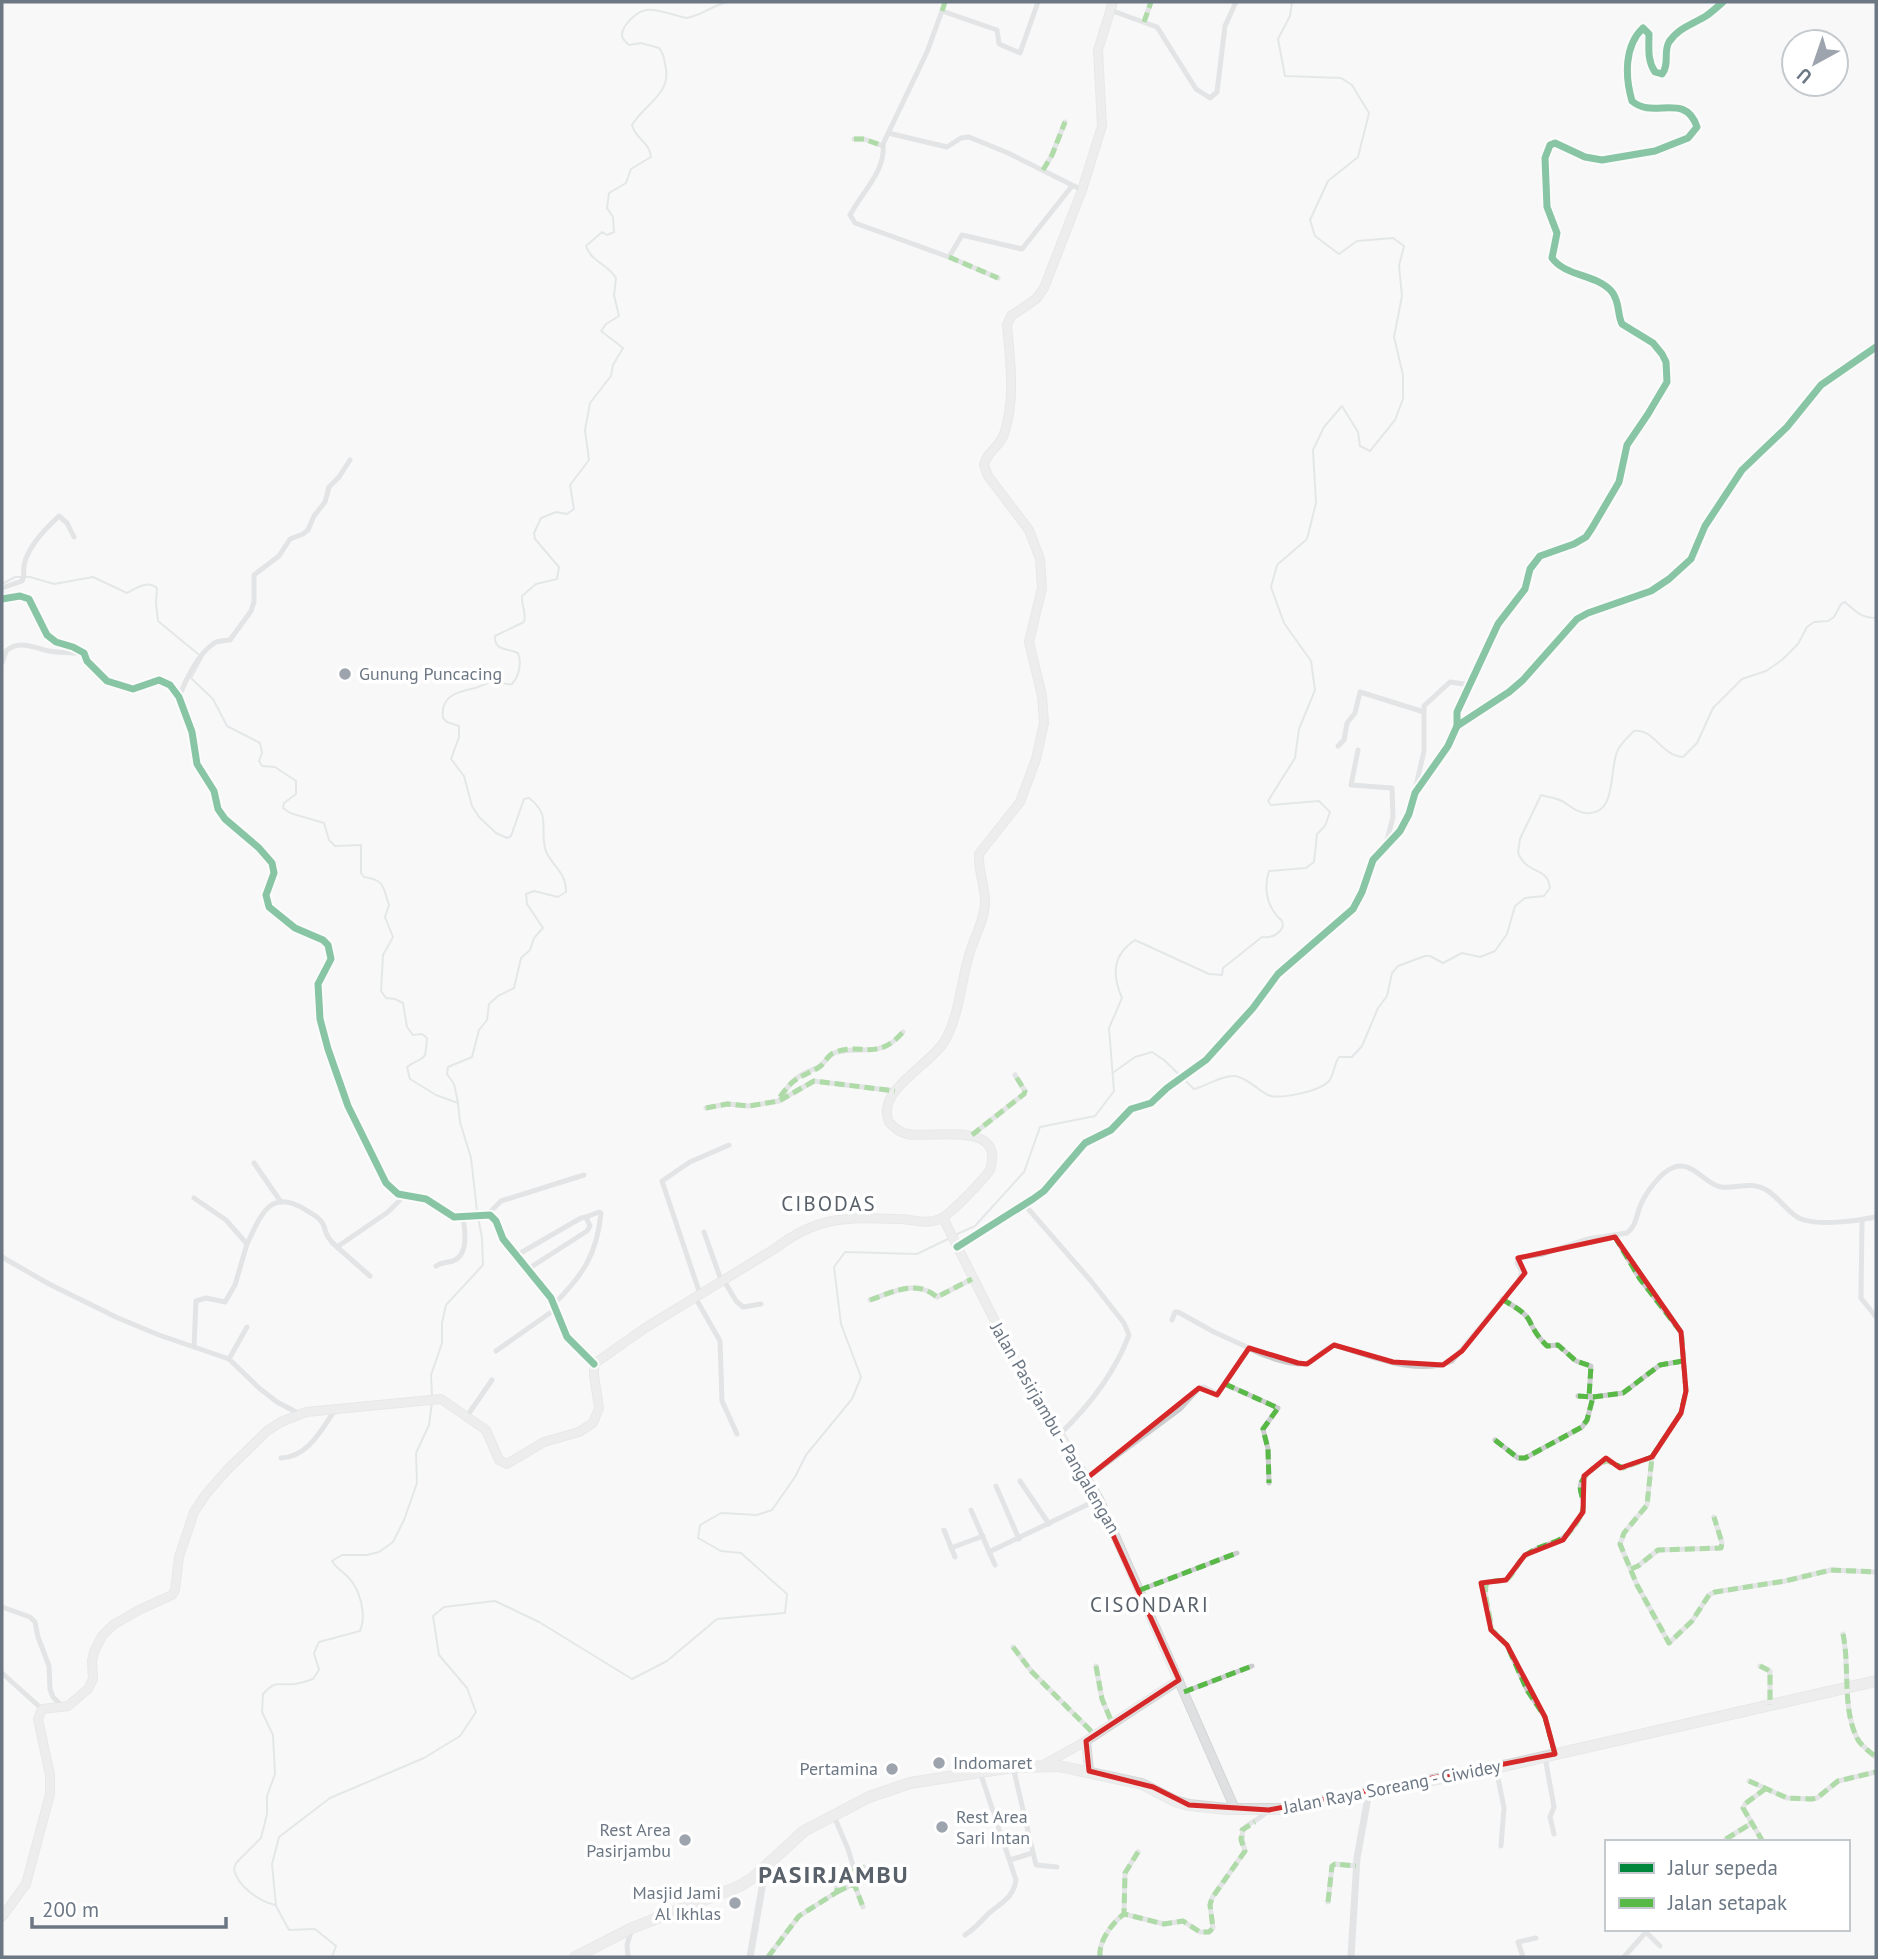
<svg xmlns="http://www.w3.org/2000/svg" width="1878" height="1959" viewBox="0 0 1878 1959" font-family="'PT Sans',sans-serif">
<style>
.lines{fill:none;stroke-linecap:round;stroke-linejoin:round}
.stream{stroke:#cdd2d6;stroke-width:2}
.secondary-casing{stroke:#d4d5d5;stroke-width:10}
.trunk-casing{stroke:#d4d5d5;stroke-width:12}
.minor{stroke:#cbccce;stroke-width:5}
.tertiary{stroke:#cbccce;stroke-width:7}
.secondary{stroke:#dfe0e1;stroke-width:8}
.trunk{stroke:#dfe0e1;stroke-width:10}
.quiet{stroke:#58b947;stroke-width:5;stroke-dasharray:10 5;stroke-linecap:butt}
.cycleway-casing{stroke:#fff;stroke-width:11}
.cycleway{stroke:#00873e;stroke-width:7}
.marked{fill:none;stroke:#d62828;stroke-width:5;stroke-linejoin:round}
.poi-dot{fill:#9da4ad;stroke:#fff;stroke-width:2.5}
.labels{text-anchor:middle;stroke-width:7;stroke-linejoin:round;paint-order:stroke}
.poi-label{font-size:18px;fill:#6c7784;stroke:#fff;text-anchor:start}
.street-label{font-size:18px;fill:#6c7784;stroke:#fff}
.quarter-label{font-size:21px;letter-spacing:2px;fill:#59616a;stroke:#fff}
.district-label{font-size:24px;font-weight:bold;letter-spacing:2px;fill:#59616a;stroke:#fff}
</style>
<rect width="100%" height="100%" fill="#f8f8f8"/>
<g class="lines">
<g class="stream">
<path d="M2 584 15 577H30L54 584 93 577 127 593C137 588 147 580 157 588L156 603 158 621 198 654"/>
<path d="M202 658 191 678 213 699 227 726 260 743 262 753 259 761 262 766 275 767 296 781V794L284 803 283 808 290 813 324 823 329 840 335 846 361 845V873L364 877C385 880 383 887 389 905L385 917 393 937 383 955 381 991 386 998 395 999 403 1003 407 1027 413 1035 422 1034 427 1038C425 1065 425 1054 407 1067L410 1079 436 1095 458 1103 460 1122 471 1158 477 1211"/>
<path d="M1114 1072 1135 1057 1152 1052 1164 1060 1194 1089C1207 1086 1221 1075 1235 1076 1248 1078 1256 1089 1268 1095 1280 1100 1320 1091 1329 1081 1334 1075 1334 1064 1339 1057H1352L1362 1046 1378 1008 1387 996 1392 973 1398 966 1425 956H1430L1443 963 1462 953 1480 957 1495 951 1507 934 1515 906 1525 898 1544 896 1550 888C1547 865 1529 877 1518 853L1520 839 1541 795C1548 797 1556 798 1562 801 1570 805 1576 813 1586 813 1617 816 1609 771 1617 752 1620 744 1628 737 1634 731 1654 728 1660 755 1683 757L1697 743 1713 708 1742 679 1766 671 1782 660 1798 644 1807 627 1814 622 1828 621 1834 617 1841 604 1845 602C1856 612 1862 618 1876 618"/>
<path d="M458 1102 454 1084 447 1074 448 1067 472 1057 479 1030 487 1020 489 1004 498 996 514 988 521 958 530 950 534 938 543 928 527 904 526 894 534 891 558 897 566 892C567 871 548 863 545 848 540 826 551 815 529 798L524 799 511 836 507 838 496 833 479 817 472 806 464 776 451 759 459 737V726L447 722 443 718C440 695 458 692 475 688 482 686 488 681 496 682 502 682 505 685 512 684 519 676 522 663 518 653 507 648 494 651 495 636L524 622C527 613 521 605 522 596L536 584 557 579 559 567 535 539 534 533 541 518 556 512 567 514 574 509 570 485 589 460 585 430 590 403 611 376 613 365 623 348 601 331 606 324 619 316 614 295 616 278C608 264 591 262 586 246L602 232 607 235 614 232 613 217 607 208 609 193 626 183 631 169 651 157C650 142 635 139 632 125 645 103 673 94 665 64 664 58 664 54 659 48L641 43 629 45C621 38 620 35 625 26 644 0 656 11 686 18 702 16 712 5 728 2"/>
<path d="M955 1235 975 1226 1024 1172 1040 1127 1095 1116 1114 1091 1109 1028 1122 998C1112 975 1112 955 1135 940L1209 974 1222 975 1223 968 1262 937C1271 938 1279 935 1283 926 1281 916 1284 924 1277 916 1266 903 1264 886 1269 871L1306 868 1314 862 1317 834 1325 826 1330 812 1319 801 1271 805 1268 801 1295 758 1299 729 1315 690 1311 661 1284 623 1271 587 1277 565 1307 539 1316 503 1313 450 1324 427 1342 406 1358 432 1360 446 1370 451 1395 420 1403 399V375L1394 337 1402 296 1399 266 1404 246 1393 238 1357 241 1339 254 1315 236 1310 220 1328 181 1358 157 1369 113 1352 85 1341 78 1285 76 1278 39 1290 16 1292 2"/>
<path d="M432 1396 431 1375 442 1343V1323L446 1305 483 1265 482 1238 478 1217"/>
<path d="M275 1905C259 1901 237 1886 234 1869L236 1863 261 1838 267 1814V1796L275 1774 273 1735 262 1712 263 1694C277 1679 278 1686 295 1684 301 1683 308 1681 313 1679L319 1670 314 1653 319 1642 360 1631C367 1615 360 1589 348 1577 342 1571 336 1568 332 1561L342 1555H367L379 1552 393 1542 404 1520 417 1483 416 1453 429 1425 432 1402"/>
<path d="M332 1957 336 1946 315 1929 289 1930 276 1906 272 1864 279 1837 330 1798 424 1758 460 1736 476 1712 467 1688 439 1655 433 1616 444 1607 495 1601 539 1622 632 1679 667 1661 717 1619 785 1613 787 1594 741 1553 721 1551 698 1538 700 1525 721 1513 757 1515 772 1510 795 1477 806 1455 852 1399 861 1377 841 1324 834 1267 845 1252 917 1254 950 1238"/>
</g>
<g class="secondary-casing">
<g id="secondary">
<path d="M943 1218 1012 1355 1099 1499 1235 1809"/>
<path d="M1086 1741 1089 1771"/>
<path d="M1043 1765 1086 1741 1179 1680"/>
<path d="M2 1917 26 1884 50 1794V1775L38 1719 42 1709 68 1706 88 1689 93 1679 92 1661 94 1652 102 1636 113 1625 139 1610 172 1595 175 1590 179 1557 194 1512 206 1494 228 1469 267 1431 281 1422 306 1412 441 1399 486 1430 499 1460 507 1464 544 1442 579 1432 593 1423 599 1408 594 1375V1364L645 1328 776 1248C817 1216 848 1217 898 1219 912 1219 926 1225 940 1219 950 1215 983 1180 990 1170 1006 1119 931 1139 907 1134 899 1132 894 1128 889 1122 875 1091 929 1066 944 1042 959 1017 960 987 968 959 972 941 985 921 985 902 985 886 978 871 979 854L1020 802 1036 759 1044 723 1042 696 1029 642 1042 588 1040 559 1029 530 988 476 984 465C987 451 1000 447 1004 434 1016 398 1010 361 1007 325L1011 316 1036 299 1044 288 1082 190 1102 126 1098 50 1113 2"/>
</g>
</g>
<g class="trunk-casing">
<path id="trunk" d="M575 1957 632 1928 740 1886 754 1877 804 1831 869 1797 910 1783 1013 1767 1059 1766 1142 1784 1175 1801 1189 1805 1227 1809H1286L1508 1765 1876 1681"/>
</g>
<g class="minor">
<path d="M1110 10 1157 27 1196 89 1210 98 1217 92 1225 26 1236 2"/>
<path d="M1144 22 1151 2"/>
<path d="M888 133 947 147 961 138 969 137 1008 153 1082 190"/>
<path d="M854 139H864L883 146"/>
<path d="M1043 170 1052 155 1065 122"/>
<path d="M949 257 962 235 1022 249 1072 186"/>
<path d="M998 278 949 257 855 223 850 215C862 192 886 171 883 144L927 52 942 11 997 30 999 44 1020 53 1038 2"/>
<path d="M2 588 22 581 24 576C20 554 44 530 59 516L67 523 74 537"/>
<path d="M2 663 6 651C19 639 35 648 49 651 61 653 73 653 84 653"/>
<path d="M179 697C185 681 198 654 213 644 218 640 224 641 230 640L251 611 254 602V575L279 556 290 539 303 534 308 530 314 516 325 502 329 487 339 477 350 460"/>
<path d="M1457 726V712L1498 624 1525 589 1530 569 1540 556 1574 544 1586 537 1592 528 1619 482 1627 445 1648 414 1667 382 1666 362 1662 354 1653 343 1622 324C1617 314 1620 302 1612 292 1597 274 1566 277 1552 258L1557 233 1547 207 1545 158 1550 145 1555 143 1585 157 1602 160 1655 151 1688 138 1697 127C1685 91 1653 120 1632 101 1625 77 1624 46 1643 28L1649 34C1649 48 1647 60 1655 72L1662 74C1670 64 1663 52 1669 42 1678 28 1693 24 1706 16 1712 12 1717 7 1723 2"/>
<path d="M1338 746 1344 740 1347 723 1355 713 1360 692 1424 712"/>
<path d="M1358 750 1351 785 1392 788 1393 817 1386 844"/>
<path d="M1416 786 1424 751V706L1450 682 1471 685"/>
<path d="M779 1101C784 1090 794 1078 805 1073 810 1070 816 1069 820 1066 827 1061 828 1054 837 1052 865 1046 881 1058 903 1032"/>
<path d="M706 1108 727 1104 749 1106 779 1101 814 1081 895 1091"/>
<path d="M972 1135 1024 1094 1025 1091 1015 1075"/>
<path d="M254 1163 281 1202"/>
<path d="M1024 1204 1091 1281 1124 1323 1129 1335C1115 1372 1089 1406 1060 1434"/>
<path d="M488 1214 501 1201 584 1175"/>
<path d="M1862 1220 1861 1298 1876 1317"/>
<path d="M704 1232 721 1280"/>
<path d="M1615 1237 1640 1279 1681 1332 1682 1338 1686 1391 1681 1413 1652 1457 1647 1505 1624 1533 1620 1544 1637 1585 1669 1643 1692 1621 1709 1595 1715 1592 1785 1581 1831 1570 1876 1572"/>
<path d="M247 1244C261 1215 270 1187 306 1210 310 1213 317 1216 320 1220 327 1226 322 1235 337 1247L388 1212 405 1195"/>
<path d="M337 1247 370 1276"/>
<path d="M957 1247 1033 1199 1044 1191 1085 1143 1111 1130 1131 1109 1151 1103 1167 1088 1206 1060 1253 1008 1278 974 1353 909 1362 892 1373 860 1400 831 1409 814 1415 793 1448 746 1457 726 1509 692 1523 680 1577 619 1588 613 1651 591 1669 579 1691 559 1705 526 1742 470 1787 427 1821 385 1876 347"/>
<path d="M517 1255 581 1218 586 1217 590 1226 587 1231 528 1269"/>
<path d="M2 1257 49 1284 118 1318 159 1335 229 1359 259 1388 277 1402 298 1413"/>
<path d="M436 1266C442 1262 446 1263 453 1261 469 1255 465 1230 463 1217"/>
<path d="M723 1279 736 1301 743 1307 761 1304"/>
<path d="M700 1294 662 1181 690 1162 729 1145"/>
<path d="M695 1297 720 1341 722 1401 737 1434"/>
<path d="M1502 1299C1511 1305 1526 1312 1530 1322 1535 1332 1538 1337 1547 1346L1558 1345 1576 1361 1591 1366 1589 1397"/>
<path d="M870 1300C893 1292 916 1279 937 1297L972 1279"/>
<path d="M555 1303C583 1275 597 1254 601 1213L599 1212 586 1217"/>
<path d="M1172 1320 1175 1312H1178L1214 1332 1249 1348"/>
<path d="M194 1347 196 1301 206 1298 225 1302 235 1285 247 1244 226 1220 194 1198"/>
<path d="M496 1351 557 1308"/>
<path d="M229 1359 247 1327"/>
<path d="M1225 1384 1278 1408 1263 1429 1268 1449 1269 1483"/>
<path d="M1578 1396 1593 1397 1623 1393 1660 1365 1683 1361"/>
<path d="M467 1416 492 1380"/>
<path d="M1495 1440 1518 1458H1525L1582 1427 1587 1420 1593 1397"/>
<path d="M281 1458C308 1457 321 1430 335 1410"/>
<path d="M1087 1478 1180 1409 1199 1388 1204 1387 1215 1393 1219 1392 1249 1348C1261 1355 1298 1369 1310 1362 1318 1356 1324 1349 1334 1345 1369 1355 1417 1377 1452 1361L1519 1280 1522 1272 1517 1263 1518 1258 1543 1254 1587 1239 1627 1233C1637 1225 1636 1215 1641 1204 1646 1193 1660 1173 1672 1168 1692 1159 1704 1184 1721 1187 1739 1189 1750 1180 1768 1191 1779 1198 1791 1216 1801 1219 1820 1226 1857 1221 1876 1217"/>
<path d="M1020 1481 1049 1524"/>
<path d="M996 1486 1019 1539"/>
<path d="M971 1510 995 1565"/>
<path d="M944 1530 955 1557"/>
<path d="M951 1548 983 1536"/>
<path d="M989 1552 1099 1499"/>
<path d="M1631 1569 1638 1566 1658 1550 1721 1548 1722 1543 1714 1517"/>
<path d="M1140 1590 1237 1553"/>
<path d="M2 1607 30 1617 35 1622 38 1637 49 1666 50 1689 53 1697 63 1707"/>
<path d="M1843 1634C1850 1667 1842 1708 1857 1738 1860 1745 1870 1752 1876 1757"/>
<path d="M1013 1647 1032 1672 1095 1735"/>
<path d="M1096 1666 1102 1699 1112 1723"/>
<path d="M1760 1666 1770 1671V1705"/>
<path d="M2 1673 42 1709"/>
<path d="M1184 1692 1252 1666"/>
<path d="M1555 1754 1545 1717 1527 1690 1507 1645 1491 1629C1491 1613 1482 1595 1487 1582L1506 1580C1515 1574 1517 1562 1526 1555 1549 1538 1564 1549 1581 1515 1591 1494 1566 1490 1594 1468 1599 1464 1602 1462 1608 1461L1623 1468 1652 1457"/>
<path d="M1545 1757 1554 1807 1550 1817 1554 1834"/>
<path d="M1013 1767 1036 1865 1057 1867"/>
<path d="M1496 1768 1504 1808 1501 1846"/>
<path d="M1749 1781 1787 1798 1812 1799 1817 1798 1838 1781 1876 1772"/>
<path d="M833 1814 848 1849 854 1869"/>
<path d="M1726 1839 1752 1823"/>
<path d="M1763 1842 1743 1808 1745 1804 1765 1789"/>
<path d="M1138 1852 1125 1873 1124 1914 1164 1924 1183 1921 1200 1932H1209L1213 1928 1210 1905 1212 1898 1245 1851C1236 1820 1250 1829 1269 1810"/>
<path d="M1010 1860 1032 1853"/>
<path d="M837 1892 851 1885 855 1886 863 1907"/>
<path d="M1328 1902 1332 1866 1335 1864 1356 1866"/>
<path d="M1646 1932 1660 1946"/>
<path d="M965 1935C974 1929 980 1923 987 1915 1000 1903 1013 1899 1016 1880L980 1772"/>
<path d="M628 1957 627 1945 632 1928"/>
<path d="M768 1957 799 1916 837 1892V1878L864 1867"/>
<path d="M1100 1957C1098 1942 1112 1923 1124 1914"/>
<path d="M1523 1957 1518 1942 1536 1938"/>
<path d="M1624 1957 1646 1932"/>
</g>
<g class="tertiary">
<path d="M2 599 20 596 29 599 47 635 56 642 73 647 84 653 87 661 107 681 133 689 159 680 170 685 179 697 192 732 197 764 214 791 218 809 225 819 259 848 272 863 274 873 266 895 269 907 295 928 323 940 328 945 331 959 318 984 320 1019 328 1049 348 1106 386 1183 398 1194 426 1199 454 1217 490 1215 496 1221 503 1239 551 1298 567 1337 594 1364"/>
<path d="M750 1957 766 1865"/>
<path d="M1351 1957 1357 1858 1369 1792"/>
</g>
<use href="#secondary" class="secondary"/>
<use href="#trunk" class="trunk"/>
<g class="quiet">
<path d="M942 11 945 2"/>
<path d="M1144 22 1151 2"/>
<path d="M854 139H864L883 146"/>
<path d="M1043 170 1052 155 1065 122"/>
<path d="M949 257 998 278"/>
<path d="M780 1097C794 1077 798 1079 818 1068 824 1065 827 1056 833 1053 861 1041 876 1063 903 1032"/>
<path d="M706 1108 727 1104 749 1106 779 1101 814 1081 895 1091"/>
<path d="M972 1135 1024 1094 1025 1091 1015 1075"/>
<path d="M1615 1237 1640 1279 1681 1332 1682 1338 1686 1391 1681 1413 1652 1457 1647 1505 1624 1533 1620 1544 1637 1585 1669 1643 1692 1621 1709 1595 1715 1592 1785 1581 1831 1570 1876 1572"/>
<path d="M1502 1299C1511 1305 1526 1312 1530 1322 1535 1332 1538 1337 1547 1346L1558 1345 1576 1361 1591 1366 1589 1397"/>
<path d="M870 1300C893 1292 916 1279 937 1297L972 1279"/>
<path d="M1225 1384 1278 1408 1263 1429 1268 1449 1269 1483"/>
<path d="M1578 1396 1593 1397 1623 1393 1660 1365 1683 1361"/>
<path d="M1495 1440 1518 1458H1525L1582 1427 1587 1420 1593 1397"/>
<path d="M1631 1569 1638 1566 1658 1550 1721 1548 1722 1543 1714 1517"/>
<path d="M1140 1590 1237 1553"/>
<path d="M1843 1634C1850 1667 1842 1708 1857 1738 1860 1745 1870 1752 1876 1757"/>
<path d="M1013 1647 1032 1672 1095 1735"/>
<path d="M1096 1666 1102 1699 1112 1723"/>
<path d="M1760 1666 1770 1671V1705"/>
<path d="M1184 1692 1252 1666"/>
<path d="M1555 1754 1545 1717 1527 1690 1507 1645 1491 1629C1491 1613 1482 1595 1487 1582L1506 1580C1515 1574 1517 1562 1526 1555 1549 1538 1564 1549 1581 1515 1591 1494 1566 1490 1594 1468 1599 1464 1602 1462 1608 1461L1623 1468 1652 1457"/>
<path d="M1749 1781 1787 1798 1812 1799 1817 1798 1838 1781 1876 1772"/>
<path d="M1726 1839 1752 1823"/>
<path d="M1763 1842 1743 1808 1745 1804 1765 1789"/>
<path d="M1138 1852 1125 1873 1124 1914 1164 1924 1183 1921 1200 1932H1209L1213 1928 1210 1905 1212 1898 1245 1851 1241 1840 1242 1830 1255 1822"/>
<path d="M837 1892 851 1885 855 1886 863 1907"/>
<path d="M1328 1902 1332 1866 1335 1864 1356 1866"/>
<path d="M768 1957 799 1916 837 1892V1878L864 1867"/>
<path d="M1100 1957C1098 1942 1112 1923 1124 1914"/>
</g>
<g class="cycleway-casing">
<g id="cycleway">
<path d="M2 599 20 596 29 599 47 635 56 642 73 647 84 653 87 661 107 681 133 689 159 680 170 685 179 697 192 732 197 764 214 791 218 809 225 819 259 848 272 863 274 873 266 895 269 907 295 928 323 940 328 945 331 959 318 984 320 1019 328 1049 348 1106 386 1183 398 1194 426 1199 454 1217 490 1215 496 1221 503 1239 551 1298 567 1337 594 1364"/>
<path d="M1457 726V712L1498 624 1525 589 1530 569 1540 556 1574 544 1586 537 1592 528 1619 482 1627 445 1648 414 1667 382 1666 362 1662 354 1653 343 1622 324C1617 314 1620 302 1612 292 1597 274 1566 277 1552 258L1557 233 1547 207 1545 158 1550 145 1555 143 1585 157 1602 160 1655 151 1688 138 1697 127C1685 91 1653 120 1632 101 1625 77 1624 46 1643 28L1649 34C1649 48 1647 60 1655 72L1662 74C1670 64 1663 52 1669 42 1678 28 1693 24 1706 16 1712 12 1717 7 1723 2"/>
<path d="M957 1247 1033 1199 1044 1191 1085 1143 1111 1130 1131 1109 1151 1103 1167 1088 1206 1060 1253 1008 1278 974 1353 909 1362 892 1373 860 1400 831 1409 814 1415 793 1448 746 1457 726 1509 692 1523 680 1577 619 1588 613 1651 591 1669 579 1691 559 1705 526 1742 470 1787 427 1821 385 1876 347"/>
</g>
</g>
<use href="#cycleway" class="cycleway"/>
</g>
<path d="M0 0H1878V1959H0ZM1615 1237 1681 1332 1686 1391 1681 1413 1652 1457 1620 1468 1606 1458 1584 1476 1583 1512 1563 1540 1525 1555 1506 1580 1481 1583 1491 1630 1507 1645 1545 1717 1555 1754 1269 1810 1189 1805 1153 1787 1089 1771 1086 1741 1179 1680 1087 1478 1199 1388 1217 1395 1249 1348 1298 1363 1307 1364 1334 1345 1393 1362 1443 1365 1462 1351 1525 1273 1518 1258Z" fill="#f8f8f8" fill-opacity=".55" fill-rule="evenodd"/>
<path class="marked" d="M1615 1237 1681 1332 1686 1391 1681 1413 1652 1457 1620 1468 1606 1458 1584 1476 1583 1512 1563 1540 1525 1555 1506 1580 1481 1583 1491 1630 1507 1645 1545 1717 1555 1754 1269 1810 1189 1805 1153 1787 1089 1771 1086 1741 1179 1680 1087 1478 1199 1388 1217 1395 1249 1348 1298 1363 1307 1364 1334 1345 1393 1362 1443 1365 1462 1351 1525 1273 1518 1258Z"/>
<g class="poi-dot">
<circle cx="345" cy="674" r="7"/>
<circle cx="939" cy="1763" r="7"/>
<circle cx="892" cy="1769" r="7"/>
<circle cx="942" cy="1827" r="7"/>
<circle cx="685" cy="1840" r="7"/>
<circle cx="735" cy="1903" r="7"/>
</g>
<g class="labels">
<g class="poi-label">
<text x="359" y="680">Gunung Puncacing</text>
<text x="953" y="1769">Indomaret</text>
<text x="878" y="1775" text-anchor="end">Pertamina</text>
<text x="956" y="1823">Rest Area<tspan x="956" dy="21">Sari Intan</tspan></text>
<text x="671" y="1836" text-anchor="end">Rest Area<tspan x="671" dy="21">Pasirjambu</tspan></text>
<text x="721" y="1899" text-anchor="end">Masjid Jami<tspan x="721" dy="21">Al Ikhlas</tspan></text>
</g>
<g class="street-label">
<text transform="translate(1055 1428) rotate(60)" y="6">Jalan Pasirjambu - Pangalengan</text>
<text transform="translate(1392 1787) rotate(-11)" y="6">Jalan Raya Soreang - Ciwidey</text>
</g>
<g class="quarter-label">
<text x="829" y="1211">CIBODAS</text>
<text x="1150" y="1612">CISONDARI</text>
</g>
<g class="district-label">
<text x="834" y="1883">PASIRJAMBU</text>
</g>
</g>
<rect width="1878" height="1959" fill="none" stroke="#6c7784" stroke-width="7"/>
<rect x="1605" y="1840" width="245" height="91" fill="#ffffff" stroke="#c4c9ce" stroke-width="2"/>
<rect x="1619" y="1863" width="35" height="10" fill="#00873e" stroke="#c4c9ce" stroke-width="2"/>
<text x="1668" y="1875" font-size="21" fill="#6c7784">Jalur sepeda</text>
<rect x="1619" y="1898" width="35" height="10" fill="#58b947" stroke="#c4c9ce" stroke-width="2"/>
<text x="1668" y="1910" font-size="21" fill="#6c7784">Jalan setapak</text>
<g transform="translate(1815 63) rotate(220)"><circle r="33" fill="#ffffff" stroke="#c4c9ce" stroke-width="2"/>
<path d="M0-5L12 26L0 18L-12 26Z" fill="#9da4ad"/>
<text y="-10" font-size="19" font-weight="bold" text-anchor="middle" fill="#6c7784">U</text>
</g>
<path d="M32 1917v10h194v-10" fill="none" stroke="#6c7784" stroke-width="3.5"/>
<text x="42" y="1917" font-size="21" fill="#6c7784" stroke="#ffffff" stroke-width="5" paint-order="stroke">200 m</text>
</svg>
